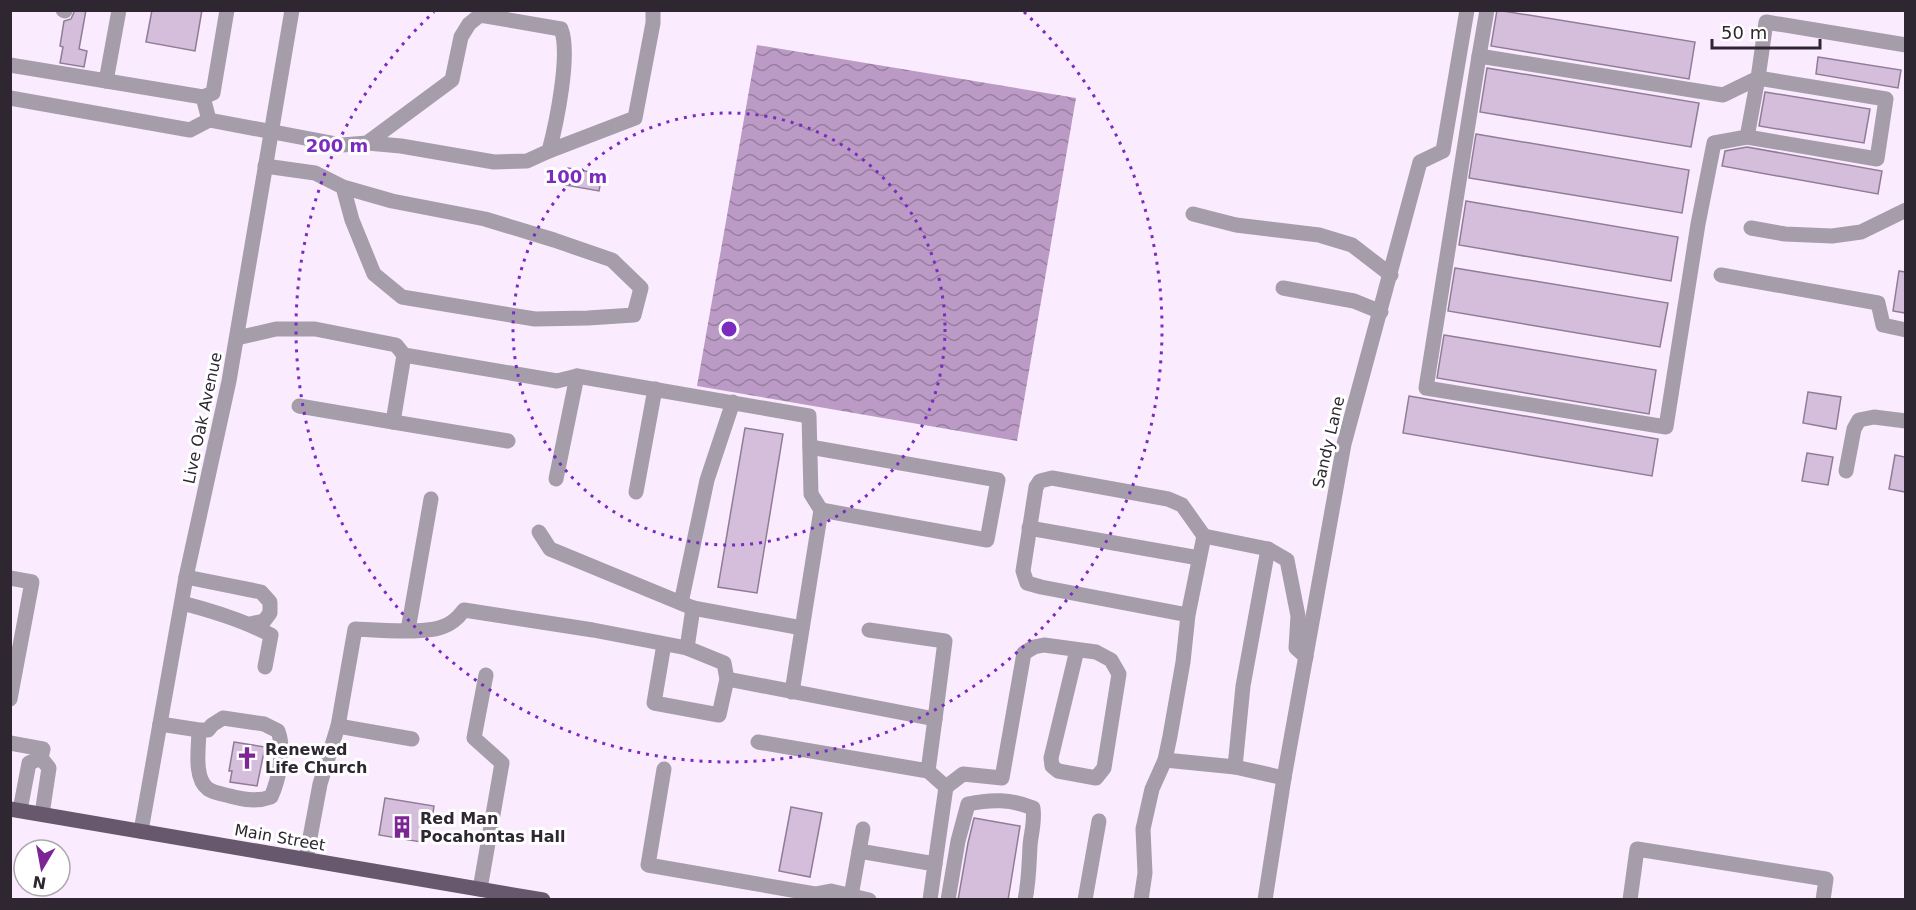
<svg xmlns="http://www.w3.org/2000/svg" width="1916" height="910" viewBox="0 0 1916 910" font-family="'DejaVu Sans',sans-serif">
<style>
.water{fill:url(#water-waves)}
.building{fill:#d4bedb;stroke:#907c97;stroke-width:1.5}
.lines{fill:none;stroke-linecap:round;stroke-linejoin:round}
.minor{stroke:#a69daa;stroke-width:15}
.major{stroke:#68586e;stroke-width:15}
.ring{fill:none;stroke:#7b2cbf;stroke-width:3;stroke-dasharray:3 6}
.labels{text-anchor:middle;stroke-width:6;stroke-linejoin:round;paint-order:stroke}
.street-label{font-size:16px;fill:#2e2631;stroke:#fff}
.poi-label{font-size:16px;font-weight:bold;fill:#2e2631;stroke:#fff;text-anchor:start}
.centre{fill:#7b2cbf;stroke:#fff;stroke-width:3}
.ring-label{font-size:18px;text-anchor:middle;font-weight:bold;fill:#7b2cbf;stroke:#fff;stroke-width:6;stroke-linejoin:round;paint-order:stroke}
</style>
<defs>
<pattern id="water-waves" width="16" height="10" patternUnits="userSpaceOnUse" patternTransform="scale(1.5)"><rect width="16" height="10" fill="#bb9bc5"/><path d="M0 5q4-4 8 0t8 0" fill="none" stroke="#987ea1"/></pattern>
</defs>
<rect width="100%" height="100%" fill="#faecfe"/>
<path class="water" d="M757 45 1076 98 1017 441 697 386Z"/>
<g class="building">
<path d="M75 10H86L79 49 87 51 84 67 60 63 63 47 60 46 64 21 71 19Z"/>
<path d="M152 10H202L195 51 146 42Z"/>
<path d="M1497 10 1695 42 1689 79 1491 46Z"/>
<path d="M1818 57 1901 70 1898 88 1816 74Z"/>
<path d="M1487 68 1699 103 1691 147 1480 112Z"/>
<path d="M1765 92 1870 109 1864 143 1759 126Z"/>
<path d="M1476 134 1689 170 1682 213 1469 178Z"/>
<path d="M1747 147 1882 171 1878 194 1722 166 1725 151Z"/>
<path d="M568 168 602 174 599 191 565 185Z"/>
<path d="M1466 201 1678 237 1671 281 1459 245Z"/>
<path d="M1455 268 1668 303 1660 347 1448 311Z"/>
<path d="M1899 271 1905 272V313L1893 311Z"/>
<path d="M1444 335 1656 370 1649 414 1437 378Z"/>
<path d="M1808 392 1841 397 1836 429 1803 423Z"/>
<path d="M1409 396 1658 439 1652 476 1403 433Z"/>
<path d="M745 428 783 434 757 593 718 587Z"/>
<path d="M1807 453 1833 457 1828 485 1802 481Z"/>
<path d="M1895 455 1905 457V492L1889 489Z"/>
<path d="M234 742 265 747 257 786 230 782 232 771H229Z"/>
<path d="M385 798 434 806 432 819 425 818 421 842 379 835Z"/>
<path d="M791 807 822 813 810 877 779 871Z"/>
<path d="M974 818 1020 826 1008 900H958L968 843Z"/>
</g>
<g class="lines">
<g class="minor">
<path d="M63 10 65 11"/>
<path d="M1479 56 1487 10"/>
<path d="M10 65 203 97"/>
<path d="M1758 78 1723 95 1479 56 1426 388 1666 427 1698 224 1714 143 1747 137 1877 159 1886 99 1758 78 1766 22 1906 45"/>
<path d="M106 81 119 10"/>
<path d="M10 98 190 130 209 120 342 145 367 143 401 146 494 162 527 161 549 151C556 125 571 54 561 29L480 15 469 24 461 37 452 80 367 143"/>
<path d="M209 120 203 97 213 93 227 10"/>
<path d="M1747 137 1758 78"/>
<path d="M549 151 635 118 653 23V10"/>
<path d="M265 166 315 173 343 187 392 201 485 219 554 240 612 260 641 288 634 315 588 318 535 319 402 297 374 274 352 220 343 187"/>
<path d="M1193 214 1236 225 1319 235 1352 245 1391 275"/>
<path d="M1751 228 1785 234 1832 236 1861 232 1906 210"/>
<path d="M1721 275 1878 303 1883 325 1906 330"/>
<path d="M1283 288 1354 301 1381 312"/>
<path d="M237 338 276 329H315L396 345 404 355 557 381 577 376 809 416 811 494 821 510 792 692"/>
<path d="M299 406 393 422 404 355"/>
<path d="M393 422 508 441"/>
<path d="M810 447 998 480 987 540 821 510"/>
<path d="M1846 471 1854 429 1859 420 1874 417 1906 421"/>
<path d="M556 479 577 376"/>
<path d="M636 492 655 389"/>
<path d="M1029 528 1199 558"/>
<path d="M539 532 550 549 693 608 687 648"/>
<path d="M1268 549 1287 560 1298 616 1296 648 1306 657"/>
<path d="M186 577 261 592 270 602V613L264 621 250 624"/>
<path d="M10 578 32 582 10 699"/>
<path d="M182 603C213 611 243 620 271 635L265 667"/>
<path d="M681 603 707 480 733 402"/>
<path d="M693 608 802 628"/>
<path d="M408 630 431 499"/>
<path d="M727 679 935 719 945 641 869 630"/>
<path d="M160 724 199 730C199 746 193 778 208 789 214 793 223 794 230 796 244 800 257 802 271 797 279 779 285 750 278 731L264 724 223 718 212 725 208 730H199"/>
<path d="M338 726 355 629C376 630 424 634 442 627 452 624 458 618 464 610L593 630 687 648 724 663 727 679 719 715 654 703 664 644"/>
<path d="M758 742 928 771 935 719"/>
<path d="M10 743 43 749 41 758 49 768 42 814"/>
<path d="M1165 760 1235 767 1243 686 1268 549 1204 536"/>
<path d="M1235 767 1284 778"/>
<path d="M664 769 648 865 815 894 831 891 869 900"/>
<path d="M928 771 946 787 935 864"/>
<path d="M946 787 963 774 1002 778 1024 653 1034 647 1044 645 1096 652 1111 660 1119 674 1104 768 1096 778 1058 771 1052 766 1051 758 1077 650"/>
<path d="M20 810 29 763 41 758"/>
<path d="M141 831 186 577 229 381 292 10"/>
<path d="M859 851 935 864 930 900"/>
<path d="M306 859 320 784 338 726 412 739"/>
<path d="M480 889 502 763 474 738 486 675"/>
<path d="M851 896 863 829"/>
<path d="M948 900 958 841 968 804C991 799 1011 799 1033 808 1035 822 1031 833 1030 846 1029 865 1029 881 1025 900"/>
<path d="M1085 900 1099 821"/>
<path d="M1141 900 1145 873 1143 829 1152 789 1165 760 1170 736 1183 662 1188 615 1204 536 1182 505 1168 499 1052 478 1040 481 1036 487 1023 571 1027 583 1041 587 1188 615"/>
<path d="M1265 900 1284 778 1344 444 1420 162 1443 151 1467 10"/>
<path d="M1630 900 1637 849 1826 879 1823 900"/>
</g>
<path class="major" d="M10 809 543 900"/>
</g>
<g class="ring">
<circle cx="729" cy="329" r="216"/>
<path d="M1024 12A433 433 0 1 1 434 12"/>
</g>
<defs>
<g id="church-bare" transform="scale(1.8)"><path d="M-1.2-6h2.4v3.5h3.3v2.4h-3.3V6h-2.4V-.1h-3.3v-2.4h3.3Z" fill="#7c2695" stroke="#fff" stroke-width="2.5" paint-order="stroke"/></g>
<g id="building-bare" transform="scale(1.8)"><path d="M-4-6H4V6H1V3H-1V6H-4ZM-2.5-4.3h1.7v1.8h-1.7ZM.8-4.3h1.7v1.8H.8ZM-2.5-1h1.7V.8h-1.7ZM.8-1h1.7V.8H.8Z" fill="#7c2695" stroke="#fff" stroke-width="2.5" paint-order="stroke"/></g>
</defs>
<g fill-rule="evenodd">
<use href="#church-bare" x="247" y="758"/>
<use href="#building-bare" x="402" y="827"/>
</g>
<g class="labels">
<g class="street-label">
<text transform="translate(202 418) rotate(-78)" y="6">Live Oak Avenue</text>
<text transform="translate(1328 442) rotate(-77)" y="6">Sandy Lane</text>
<text transform="translate(280 837) rotate(10)" y="6">Main Street</text>
</g>
<g class="poi-label">
<text x="265" y="755">Renewed<tspan x="265" dy="18">Life Church</tspan></text>
<text x="420" y="824">Red Man<tspan x="420" dy="18">Pocahontas Hall</tspan></text>
</g>
</g>
<circle cx="729" cy="329" r="9" class="centre"/>
<g class="ring-label">
<text x="337" y="152">200 m</text>
<text x="576" y="183">100 m</text>
</g>
<rect width="1916" height="910" fill="none" stroke="#2e2631" stroke-width="24"/>
<g transform="translate(42 868) rotate(190)"><circle r="28" fill="#ffffff" stroke="#aba8ad" stroke-width="1.5"/>
<path d="M0-4.5L10 22L0 15L-10 22Z" fill="#7c2695"/>
<text y="-9" font-size="16" font-weight="bold" text-anchor="middle" fill="#2e2631">N</text>
</g>
<path d="M1712 39v9h108v-9" fill="none" stroke="#2e2631" stroke-width="3"/>
<text x="1721" y="39" font-size="18" fill="#2e2631" stroke="#ffffff" stroke-width="4.5" paint-order="stroke">50 m</text>
</svg>
